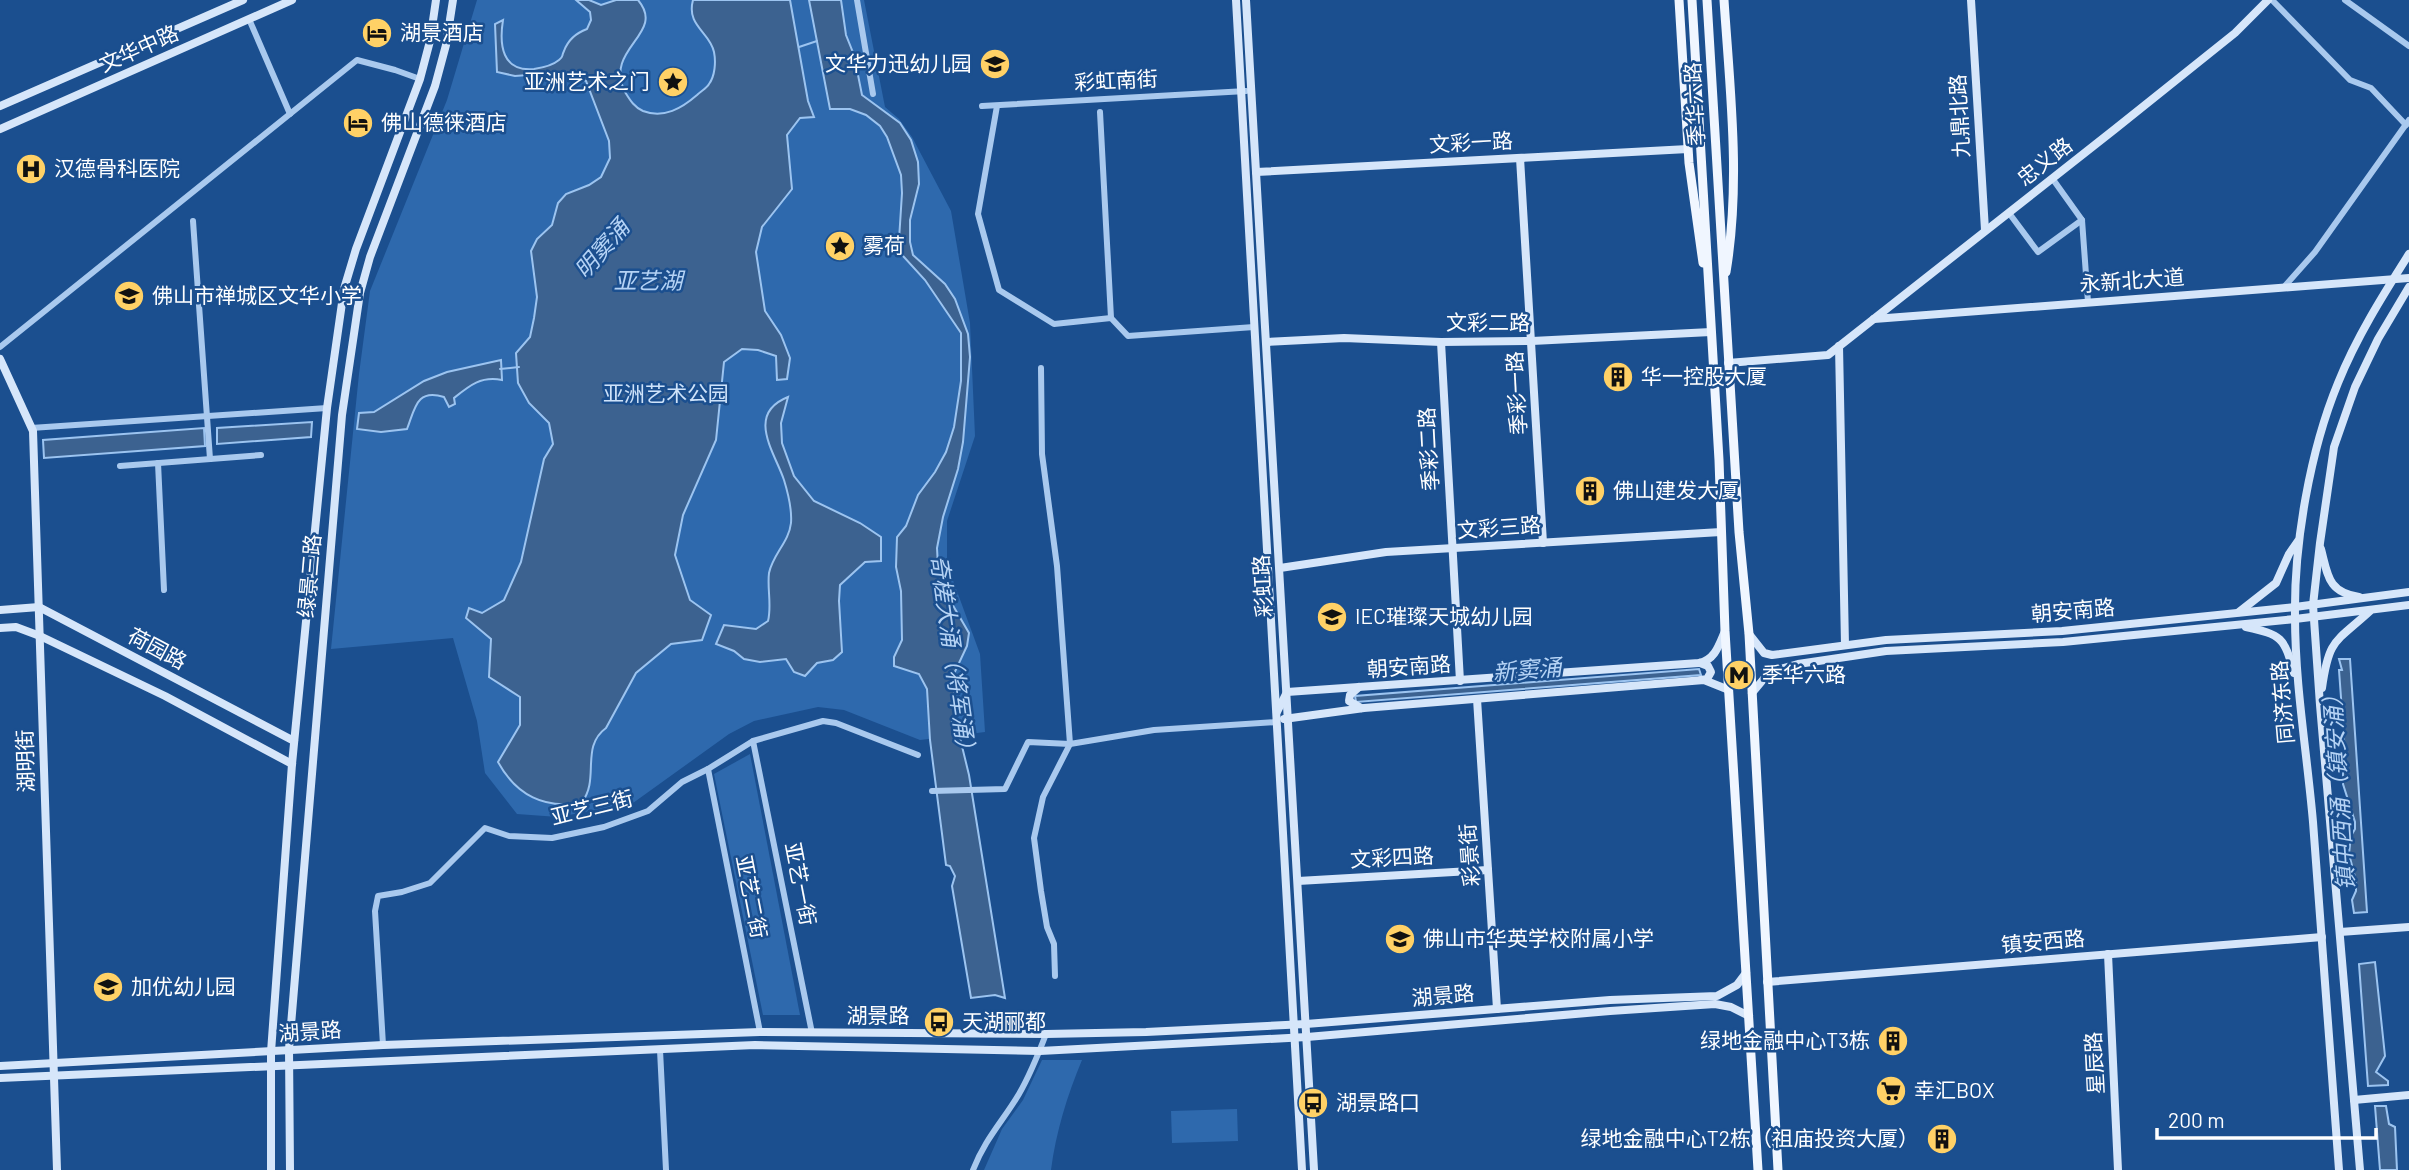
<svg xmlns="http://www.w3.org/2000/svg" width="2409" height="1170" viewBox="0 0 2409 1170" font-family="Barlow,'Noto Sans SC',sans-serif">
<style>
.green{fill:#2e69ad}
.water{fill:#3c6290;stroke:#9cc4f0;stroke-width:2}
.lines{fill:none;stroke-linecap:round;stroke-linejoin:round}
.stream{stroke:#9cc4f0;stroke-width:2}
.street{stroke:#a9c9ee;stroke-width:6}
.secondary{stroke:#d6e6fa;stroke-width:8}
.primary{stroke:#f0f6ff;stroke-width:9}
.labels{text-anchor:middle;stroke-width:5;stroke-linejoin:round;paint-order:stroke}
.poi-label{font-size:21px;fill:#fff;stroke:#1b4f8f;text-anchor:start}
.street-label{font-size:21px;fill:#fff;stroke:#1b4f8f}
.park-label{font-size:21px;fill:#cfe3fa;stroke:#1b4f8f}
.water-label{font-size:23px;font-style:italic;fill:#b5d3f5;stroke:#1b4f8f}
</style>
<rect width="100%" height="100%" fill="#1b4f8f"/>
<g class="green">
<path d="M477 0H864L885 107 899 119 912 137 951 211 970 323 975 436 947 521V564L980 654 985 732 920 740 844 710 818 707 754 721 729 734 633 803 558 817 517 814 485 773 477 721 453 638 331 649 359 374 370 291 447 100Z"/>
<path d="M750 754 800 1015H763L714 774Z"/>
<path d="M1042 1060H1082C1067 1096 1056 1132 1051 1170H984L1002 1129 1023 1100Z"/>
<path d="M1237 1109 1238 1141 1172 1143 1171 1111Z"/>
</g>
<g class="water">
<path d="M576 0H589L601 5 616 0H638C667 34 603 48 625 92 630 100 634 107 643 111 664 119 682 108 697 95 701 91 707 88 709 84 715 76 716 62 714 52 710 32 686 26 693 0H790L808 101 814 117 800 118 787 135 792 189 762 227 756 252 765 311 781 335 790 358 787 379 777 380 776 356 758 350 742 349 724 362 716 440 683 515 675 555 690 600 711 615 702 640 671 644 636 673 606 728C580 747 600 779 582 802 545 810 516 795 498 762L520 725V697L489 677 491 639 466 618 469 608 482 613 504 600 521 562 544 459 553 444 549 423 529 403 518 383 516 353 530 337 534 318 537 297 531 251 537 239 552 225 558 203 566 194 589 185 601 177 610 158 609 141 586 81 567 72 515 76 497 72 495 24 503 20C499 45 502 72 534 69 541 68 553 65 559 60 564 56 561 57 564 51 568 40 576 33 587 29L591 20 590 12Z"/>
<path d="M809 0H841L846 35 854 55 862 95 900 123 911 140 918 162 919 184 910 220V242L913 255 945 284 955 299 968 334 970 357 963 442 958 469 943 517 937 548 938 566 945 581 948 597 969 633 967 646 952 678 957 706 952 722 960 738 969 775 1005 998 995 995 971 998 952 886 955 876 950 866 946 865 930 740 927 689 919 674 894 666V657L902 640 901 591 896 567 897 537 906 526 918 495 935 472 946 452 954 427 961 381V333L925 280 903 256 899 240 902 193 901 175 887 137 880 126 866 115 850 109H830Z"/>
<path d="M501 360 502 380C481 376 470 385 454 398L455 404 449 407 444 397C416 388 415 409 407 429L381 432 357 429 359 413 374 412 424 381 447 372Z"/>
<path d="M788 397 781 423 782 443 794 476 814 501 860 523 881 537V561L865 562 840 585 839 601 842 652 833 660 817 663 805 676 794 672 786 659 760 662 744 659 734 651 716 644 724 625 756 629 768 621C772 605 767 589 769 573 773 554 789 542 791 523 792 510 788 493 784 480 775 453 745 414 788 397Z"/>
<path d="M312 422 311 437 217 444V428Z"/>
<path d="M204 428 205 446 44 458 43 440Z"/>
<path d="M2339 659H2350L2367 912 2354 913 2352 900 2356 891V881L2349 854 2351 836 2355 829V822L2343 784V768L2345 753 2339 670H2342Z"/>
<path d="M1699 669 1701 675 1356 702 1355 696Z"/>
<path d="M2375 962 2385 1056 2376 1072 2388 1081V1085L2368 1086 2359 964Z"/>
<path d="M2375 1106H2386L2389 1124 2395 1127 2397 1170H2380Z"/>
</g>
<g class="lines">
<g class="stream">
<path d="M799 47 817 41"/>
<path d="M500 369 519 367"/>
</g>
<g class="street">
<path d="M857 0 873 94"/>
<path d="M2272 0 2350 80 2371 88 2406 125"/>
<path d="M2345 0 2409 46"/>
<path d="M249 19 290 114"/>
<path d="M982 106 1246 91"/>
<path d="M997 106 978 214 999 290 1054 324 1111 318 1128 336 1254 327"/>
<path d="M1100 112 1111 318"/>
<path d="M2052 178 2082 220 2088 302"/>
<path d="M2009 213 2038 252 2082 220"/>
<path d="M193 221 210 459"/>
<path d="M2284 287 2315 252 2409 120"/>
<path d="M0 347 357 60 395 70 420 79"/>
<path d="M1041 368 1042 454 1057 566 1070 744 1043 797 1034 838 1041 891 1047 927 1054 944 1055 976"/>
<path d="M31 428 327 408"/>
<path d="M158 463 164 590"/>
<path d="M120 466 261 455"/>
<path d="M753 741 812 1033"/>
<path d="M708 769 760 1032"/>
<path d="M932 791 1005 789 1028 742 1070 744 1154 730 1277 722"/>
<path d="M383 1045 375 911 378 896 402 892 430 883 485 828 509 836 552 838 604 827 648 811 682 782 708 769 753 741 823 721 836 723 918 755"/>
<path d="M660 1050 666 1170"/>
<path d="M973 1170C985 1139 1003 1121 1019 1094 1030 1075 1038 1055 1046 1034"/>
</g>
<g class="secondary">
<path d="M1236 0 1302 1170"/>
<path d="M1246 0 1314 1170"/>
<path d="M1971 0 1985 230"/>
<path d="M0 106 243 0"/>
<path d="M0 129 292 0"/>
<path d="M1520 158 1543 543"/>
<path d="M1256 172 1688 149"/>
<path d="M1874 319 2409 278"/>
<path d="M1266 342 1344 338 1441 342 1532 341 1711 332"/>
<path d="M1441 342 1460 681"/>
<path d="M1839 346 1845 645"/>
<path d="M0 359 33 431 57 1170"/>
<path d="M1728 363 1828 355 2115 129 2235 33 2268 0"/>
<path d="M2321 549C2328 576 2328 592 2359 597"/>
<path d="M1280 568 1386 552 1721 532"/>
<path d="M0 610 39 607 294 741"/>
<path d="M2239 612 2276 583 2289 554 2298 541"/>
<path d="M2246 627C2282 635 2284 637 2294 673"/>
<path d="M0 628 16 627 40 636 165 696 292 764"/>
<path d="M1749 634 1764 653 1772 655 1886 640 2062 631 2295 607 2409 592"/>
<path d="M1700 663 1708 666 1711 672 1707 679 1701 680"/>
<path d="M1359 687 1350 695 1349 701 1361 708"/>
<path d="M2322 688C2329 638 2335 643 2370 611"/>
<path d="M1752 693 1767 675 1777 670 1798 664 1886 651 2063 642 2295 619 2409 605"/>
<path d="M1477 699 1497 1009"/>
<path d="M1277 712 1287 692 1699 663C1715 660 1719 645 1725 631"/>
<path d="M1284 719 1364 708 1704 680 1729 690"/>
<path d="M1298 881 1488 870"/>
<path d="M2340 932 2409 927"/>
<path d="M2108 954 2118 1170"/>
<path d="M1767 982 2322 937"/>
<path d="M0 1066 383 1045 760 1032 1046 1034 1146 1032 1306 1024 1610 1000 1717 996 1737 985 1746 973"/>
<path d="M0 1078 755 1045 1040 1051 1307 1037 1610 1011 1715 1004 1731 1007 1749 1016"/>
<path d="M2354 1100 2409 1095"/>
<path d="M271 1170V1052L292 764 327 408 344 289 356 249 420 79 430 41 436 0"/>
<path d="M290 1170 289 1049 342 415 360 293 370 257 435 86 446 45 453 0"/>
<path d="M2339 1170C2331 1054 2322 938 2313 822 2307 753 2295 685 2295 616 2294 543 2310 451 2338 383 2356 338 2383 295 2409 254"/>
<path d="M2360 1170 2320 705 2313 605 2320 543 2334 447 2355 387 2378 339 2409 287"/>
</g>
<g class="primary">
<path d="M1679 0 1689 163 1703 263"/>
<path d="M1692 0 1719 460 1725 631 1758 1170"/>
<path d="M1707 0 1739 532 1749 634 1778 1170"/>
<path d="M1724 0C1730 91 1741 182 1726 272"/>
</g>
</g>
<defs>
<g id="hotel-disc" transform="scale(1.575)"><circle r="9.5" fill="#ffd166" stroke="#1b4f8f"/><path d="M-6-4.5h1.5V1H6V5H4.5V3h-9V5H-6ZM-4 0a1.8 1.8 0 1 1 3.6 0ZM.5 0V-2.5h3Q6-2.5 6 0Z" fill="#111"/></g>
<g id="school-disc" transform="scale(1.575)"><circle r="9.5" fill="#ffd166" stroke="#1b4f8f"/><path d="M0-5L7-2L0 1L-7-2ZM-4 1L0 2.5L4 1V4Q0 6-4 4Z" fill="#111"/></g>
<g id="sight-disc" transform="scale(1.575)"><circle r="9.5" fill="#ffd166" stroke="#1b4f8f"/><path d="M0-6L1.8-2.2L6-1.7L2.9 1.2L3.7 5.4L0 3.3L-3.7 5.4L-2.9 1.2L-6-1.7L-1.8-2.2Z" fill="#111"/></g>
<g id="hospital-disc" transform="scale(1.575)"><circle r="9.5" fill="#ffd166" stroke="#1b4f8f"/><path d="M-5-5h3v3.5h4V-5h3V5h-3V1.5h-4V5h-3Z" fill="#111"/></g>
<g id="building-disc" transform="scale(1.575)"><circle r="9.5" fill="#ffd166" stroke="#1b4f8f"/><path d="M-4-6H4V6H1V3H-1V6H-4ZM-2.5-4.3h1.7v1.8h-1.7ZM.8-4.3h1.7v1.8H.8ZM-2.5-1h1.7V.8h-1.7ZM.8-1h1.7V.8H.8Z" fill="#111"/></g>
<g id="metro-disc" transform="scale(1.575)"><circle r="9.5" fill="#ffd166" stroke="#1b4f8f"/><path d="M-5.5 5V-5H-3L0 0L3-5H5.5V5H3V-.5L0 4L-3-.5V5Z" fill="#111"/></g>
<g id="bus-disc" transform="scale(1.575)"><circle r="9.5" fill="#ffd166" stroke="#1b4f8f"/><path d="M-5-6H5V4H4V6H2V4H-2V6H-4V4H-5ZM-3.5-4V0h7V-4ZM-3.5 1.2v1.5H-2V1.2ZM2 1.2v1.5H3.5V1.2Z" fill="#111"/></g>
<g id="supermarket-disc" transform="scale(1.575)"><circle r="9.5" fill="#ffd166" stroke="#1b4f8f"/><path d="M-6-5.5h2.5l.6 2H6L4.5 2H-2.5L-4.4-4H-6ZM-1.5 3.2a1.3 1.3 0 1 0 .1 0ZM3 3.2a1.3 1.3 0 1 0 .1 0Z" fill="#111"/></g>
</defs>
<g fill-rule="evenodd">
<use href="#hotel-disc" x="377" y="33"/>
<use href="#school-disc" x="995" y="64"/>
<use href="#sight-disc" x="673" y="82"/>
<use href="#hotel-disc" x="358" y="123"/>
<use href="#hospital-disc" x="31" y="169"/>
<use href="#sight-disc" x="840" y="246"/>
<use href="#school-disc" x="129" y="296"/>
<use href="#building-disc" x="1618" y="377"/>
<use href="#building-disc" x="1590" y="491"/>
<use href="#school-disc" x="1332" y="617"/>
<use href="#metro-disc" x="1739" y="675"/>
<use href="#school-disc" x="1400" y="939"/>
<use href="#school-disc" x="108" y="987"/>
<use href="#bus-disc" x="939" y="1022"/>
<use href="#building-disc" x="1893" y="1041"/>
<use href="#supermarket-disc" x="1891" y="1091"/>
<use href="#bus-disc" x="1313" y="1103"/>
<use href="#building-disc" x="1942" y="1139"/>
</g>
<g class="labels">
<g class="poi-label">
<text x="400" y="40">湖景酒店</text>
<text x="972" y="71" text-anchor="end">文华力迅幼儿园</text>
<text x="650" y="89" text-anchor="end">亚洲艺术之门</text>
<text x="381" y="130">佛山德徕酒店</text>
<text x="54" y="176">汉德骨科医院</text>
<text x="863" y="253">雾荷</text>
<text x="152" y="303">佛山市禅城区文华小学</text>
<text x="1641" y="384">华一控股大厦</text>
<text x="1613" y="498">佛山建发大厦</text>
<text x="1355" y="624">IEC璀璨天城幼儿园</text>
<text x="1762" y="682">季华六路</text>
<text x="1423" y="946">佛山市华英学校附属小学</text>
<text x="131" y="994">加优幼儿园</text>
<text x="962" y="1029">天湖郦都</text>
<text x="1870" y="1048" text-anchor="end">绿地金融中心T3栋</text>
<text x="1914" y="1098">幸汇BOX</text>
<text x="1336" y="1110">湖景路口</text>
<text x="1919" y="1146" text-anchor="end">绿地金融中心T2栋（祖庙投资大厦）</text>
</g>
<g class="street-label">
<text transform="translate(139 49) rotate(-24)" y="7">文华中路</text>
<text transform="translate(1116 81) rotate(-3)" y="7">彩虹南街</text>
<text transform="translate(1695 104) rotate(-93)" y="7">季华六路</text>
<text transform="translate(1960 116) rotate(-93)" y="7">九鼎北路</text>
<text transform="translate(1471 143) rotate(-3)" y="7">文彩一路</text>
<text transform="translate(2045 162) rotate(-38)" y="7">忠义路</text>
<text transform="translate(2132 281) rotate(-4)" y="7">永新北大道</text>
<text x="1488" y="330">文彩二路</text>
<text transform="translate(1517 393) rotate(-93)" y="7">季彩一路</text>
<text transform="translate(1429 449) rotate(-93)" y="7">季彩二路</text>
<text transform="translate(1499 528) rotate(-4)" y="7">文彩三路</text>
<text transform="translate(310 576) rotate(-85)" y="7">绿景三路</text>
<text transform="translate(1263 586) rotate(-93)" y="7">彩虹路</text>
<text transform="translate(2073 611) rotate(-5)" y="7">朝安南路</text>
<text transform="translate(157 649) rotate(28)" y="7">荷园路</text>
<text transform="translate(1409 667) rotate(-4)" y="7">朝安南路</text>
<text transform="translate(2283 702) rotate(-95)" y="7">同济东路</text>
<text transform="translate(26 761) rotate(-92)" y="7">湖明街</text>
<text transform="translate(592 808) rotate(-14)" y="7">亚艺三街</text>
<text transform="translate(1470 855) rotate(-94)" y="7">彩景街</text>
<text transform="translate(1392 858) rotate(-3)" y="7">文彩四路</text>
<text transform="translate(800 884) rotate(79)" y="7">亚艺一街</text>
<text transform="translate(751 897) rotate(79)" y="7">亚艺二街</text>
<text transform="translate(2043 942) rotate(-5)" y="7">镇安西路</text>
<text transform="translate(1443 996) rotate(-5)" y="7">湖景路</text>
<text x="878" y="1023">湖景路</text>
<text transform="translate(310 1032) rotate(-4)" y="7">湖景路</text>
<text transform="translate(2095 1063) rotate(-93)" y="7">星辰路</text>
</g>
<g class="park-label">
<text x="666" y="401">亚洲艺术公园</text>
</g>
<g class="water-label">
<text transform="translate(602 249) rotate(-49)" y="8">明窦涌</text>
<text x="648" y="289">亚艺湖</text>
<text transform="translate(953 658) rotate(82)" y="8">奇槎大涌（将军涌）</text>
<text transform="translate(1527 670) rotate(-5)" y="8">新窦涌</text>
<text transform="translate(2339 787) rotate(-94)" y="8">镇中西涌（镇安涌）</text>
</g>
</g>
<path d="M2157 1128v10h219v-10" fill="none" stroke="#ffffff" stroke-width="3.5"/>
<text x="2168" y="1128" font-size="21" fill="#ffffff" stroke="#1b4f8f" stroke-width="5" paint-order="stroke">200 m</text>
</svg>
